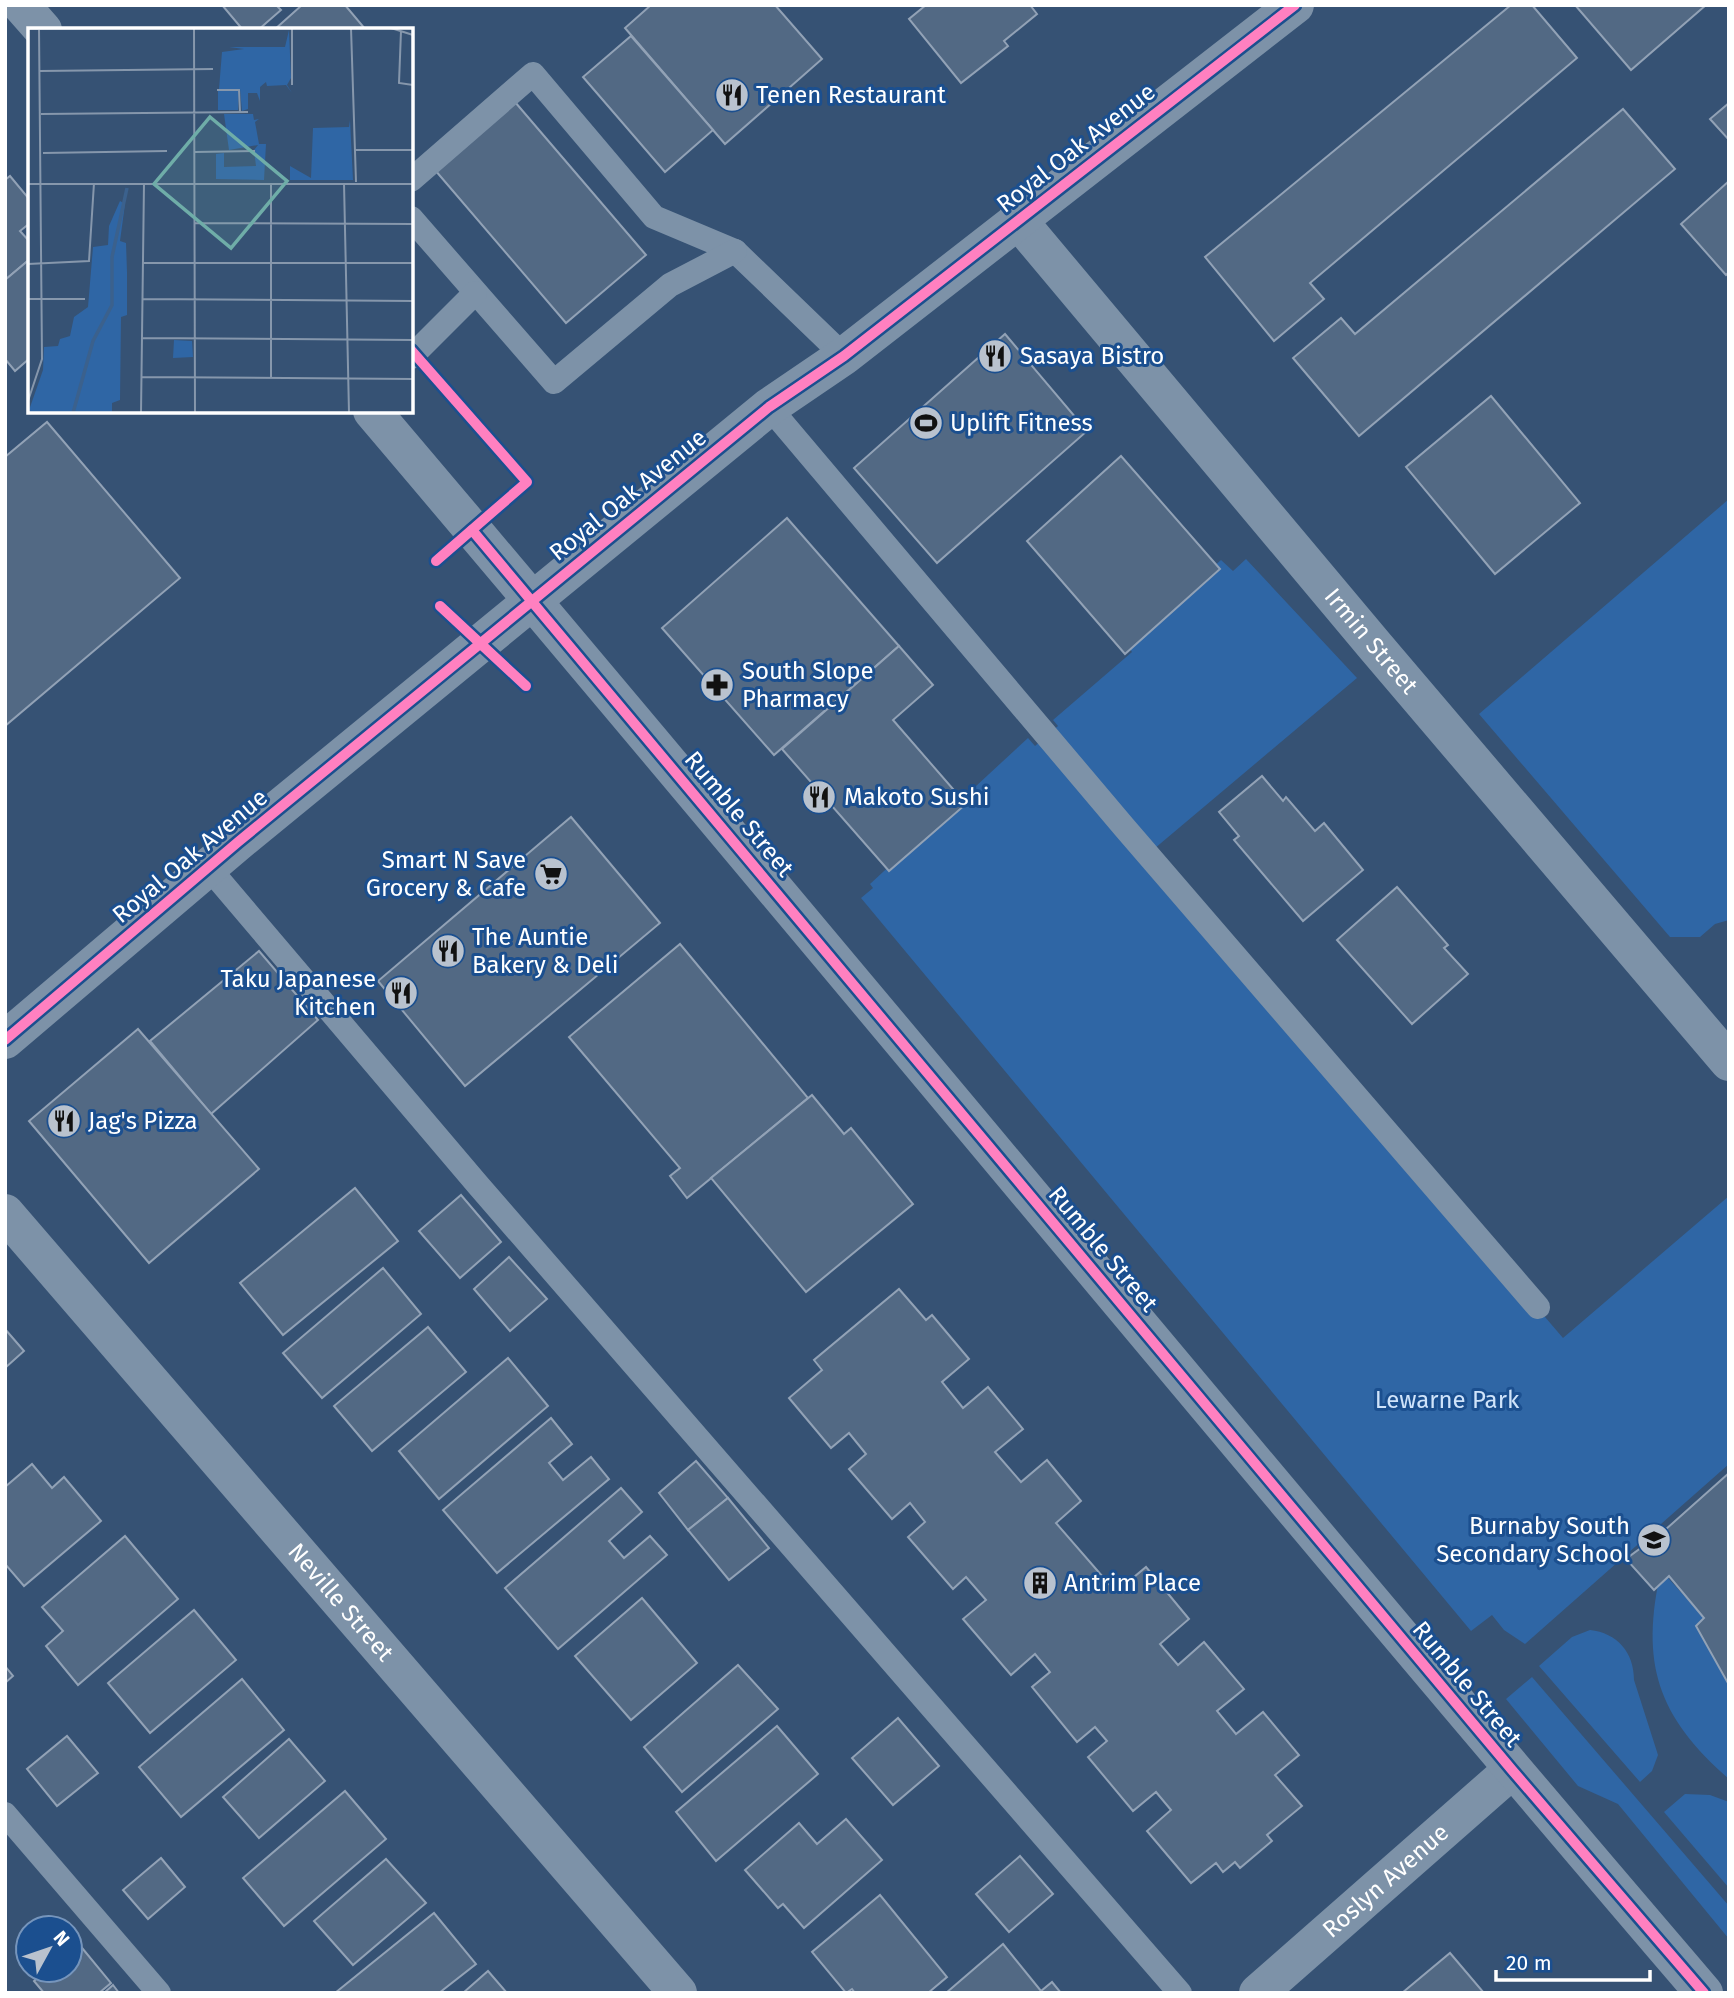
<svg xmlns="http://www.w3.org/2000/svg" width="1734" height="1998" viewBox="0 0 1734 1998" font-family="'Fira Sans',sans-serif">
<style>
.green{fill:#2f66a5}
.building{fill:#526984;stroke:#92a2b6;stroke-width:2}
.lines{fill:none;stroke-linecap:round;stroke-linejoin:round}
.service{stroke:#7d92a8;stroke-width:24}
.minor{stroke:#7d92a8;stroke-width:38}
.tertiary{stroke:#7d92a8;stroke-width:38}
.cycleway-casing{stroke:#1b4f8f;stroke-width:15}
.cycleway{stroke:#ff80c0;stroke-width:10}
.labels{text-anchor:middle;stroke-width:6;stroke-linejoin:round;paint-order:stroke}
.poi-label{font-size:24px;fill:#fff;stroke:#1b4f8f;text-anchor:start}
.street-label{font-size:24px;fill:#fff;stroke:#1b4f8f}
.park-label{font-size:24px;fill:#cfe3fa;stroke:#1b4f8f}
.inset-river{fill:none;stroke:#3b618d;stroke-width:3.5}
.inset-road{fill:none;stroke:#8697ac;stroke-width:2}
.view{fill:#6fada8;fill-opacity:0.15;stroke:#6fada8;stroke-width:3.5}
.inset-edge{fill:none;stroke:#fff;stroke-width:3.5}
</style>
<rect width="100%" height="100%" fill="#365274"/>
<g class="green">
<path d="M1729 499V920L1715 924 1700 937H1670L1479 714Z"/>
<path d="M1246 559 1357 678 1148 854 1563 1338 1729 1196V1464L1525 1644 1504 1630 1492 1615 1471 1631 861 898 873 888 870 884 1028 738 1035 746 1058 726 1053 720 1132 652 1127 644 1221 560 1233 571Z"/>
<path d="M1661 1570 1704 1618 1696 1626 1729 1685V1779C1657 1716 1640 1663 1661 1570Z"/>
<path d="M1590 1630C1617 1633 1634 1652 1634 1680L1658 1755 1652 1771 1640 1782 1539 1666 1572 1637Z"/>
<path d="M1532 1677 1729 1906V1939L1618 1804 1578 1786 1506 1699Z"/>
<path d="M1685 1794 1710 1795 1729 1802V1888L1664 1812Z"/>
</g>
<g class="building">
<path d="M222 5H276L281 10 258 30H243Z"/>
<path d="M302 5H345L366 30H274Z"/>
<path d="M651 5H775L822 59 725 144 625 28Z"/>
<path d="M926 5H1030L1037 14 1004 41 1008 46 961 83 909 19Z"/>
<path d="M1511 5H1532L1577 58 1310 283 1324 299 1274 341 1205 257Z"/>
<path d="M1575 5H1706L1631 70Z"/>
<path d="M631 36 713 130 665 172 583 77Z"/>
<path d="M515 102 646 255 566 323 435 170Z"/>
<path d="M1729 103V140L1710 119Z"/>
<path d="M1623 109 1675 169 1359 436 1293 358 1341 318 1355 334Z"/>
<path d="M10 176 30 200V223L20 231 30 242V259L5 280V180Z"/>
<path d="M1729 181V272L1726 275 1681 224Z"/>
<path d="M30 259V358L15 371 5 359V280Z"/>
<path d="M1005 334 1087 431 937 563 854 468Z"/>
<path d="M1491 396 1580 503 1495 574 1406 467Z"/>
<path d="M47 422 180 578 5 726V457Z"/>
<path d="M1121 456 1220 569 1125 654 1027 541Z"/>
<path d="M787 518 899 646 774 755 662 628Z"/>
<path d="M899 646 933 685 893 720 966 804 889 871 782 749Z"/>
<path d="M1262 776 1283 801 1286 797 1315 831 1324 823 1363 870 1303 921 1234 840 1239 836 1219 812Z"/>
<path d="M571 817 660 923 465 1086 378 981Z"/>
<path d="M1397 887 1448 945 1444 948 1468 974 1412 1024 1337 940Z"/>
<path d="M680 944 808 1098 687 1198 670 1176 680 1168 569 1037Z"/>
<path d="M259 951 318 1020 211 1114 150 1041Z"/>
<path d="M138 1029 259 1169 149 1263 29 1121Z"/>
<path d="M812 1095 844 1134 851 1128 913 1204 806 1292 711 1178Z"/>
<path d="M355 1188 398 1241 283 1335 240 1283Z"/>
<path d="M461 1195 501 1242 460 1278 419 1231Z"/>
<path d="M509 1257 547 1299 510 1331 474 1289Z"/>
<path d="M383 1268 421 1314 322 1398 283 1353Z"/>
<path d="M899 1289 926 1320 932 1315 969 1359 942 1382 963 1408 988 1387 1023 1429 995 1452 1021 1482 1047 1460 1081 1501 1056 1523 1116 1592 1146 1567 1189 1619 1160 1644 1178 1665 1204 1642 1244 1689 1217 1711 1236 1734 1263 1712 1299 1755 1275 1775 1302 1806 1267 1835 1272 1841 1240 1868 1235 1862 1223 1872 1216 1863 1191 1883 1147 1831 1171 1810 1156 1792 1133 1811 1088 1757 1107 1741 1095 1727 1077 1742 1032 1687 1050 1672 1035 1654 1011 1675 963 1619 986 1600 966 1577 953 1589 908 1537 925 1522 910 1503 892 1519 849 1469 866 1454 849 1433 831 1448 789 1398 822 1370 814 1360Z"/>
<path d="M428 1327 466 1372 372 1451 334 1406Z"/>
<path d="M5 1329 24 1351 5 1368Z"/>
<path d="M508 1358 548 1406 439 1499 399 1451Z"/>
<path d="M551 1418 572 1444 549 1463 563 1480 591 1457 609 1479 497 1573 443 1510Z"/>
<path d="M696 1461 728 1498 688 1530 659 1493Z"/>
<path d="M32 1464 52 1488 64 1477 101 1521 24 1586 5 1564V1487Z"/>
<path d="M1729 1473V1685L1696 1626 1704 1618 1669 1576 1654 1590 1626 1559 1665 1530Z"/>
<path d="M621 1488 642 1512 609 1541 624 1558 650 1536 667 1555 558 1649 505 1588Z"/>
<path d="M728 1498 769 1548 729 1580 688 1530Z"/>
<path d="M125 1536 178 1599 78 1685 46 1646 63 1631 42 1607Z"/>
<path d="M642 1598 697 1663 631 1720 575 1656Z"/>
<path d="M194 1610 236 1660 150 1733 108 1683Z"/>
<path d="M738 1665 778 1709 682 1792 644 1747Z"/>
<path d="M5 1666 13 1676 5 1683Z"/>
<path d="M242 1679 284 1730 181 1817 139 1767Z"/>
<path d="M898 1718 939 1766 893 1805 852 1758Z"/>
<path d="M777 1726 818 1774 716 1861 676 1812Z"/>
<path d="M67 1736 98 1773 57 1806 27 1769Z"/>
<path d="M289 1739 325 1781 259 1838 223 1797Z"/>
<path d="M345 1791 386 1839 284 1926 243 1878Z"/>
<path d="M846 1819 882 1860 804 1928 783 1904 778 1908 745 1870 799 1823 817 1844Z"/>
<path d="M1020 1856 1053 1894 1009 1932 976 1894Z"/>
<path d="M161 1858 185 1887 148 1919 123 1890Z"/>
<path d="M386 1859 426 1903 353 1965 314 1921Z"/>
<path d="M880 1895 947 1977 928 1993H855L852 1989 846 1993 812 1952Z"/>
<path d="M434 1913 476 1964 439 1993H335Z"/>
<path d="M78 1943 111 1983 99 1993H44L34 1981 46 1970H70V1950Z"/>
<path d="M1003 1944 1041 1991 1052 1982 1061 1993H946Z"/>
<path d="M1450 1953 1484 1993H1402Z"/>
<path d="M488 1971 507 1993H463Z"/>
<path d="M113 1985 119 1993H104Z"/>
</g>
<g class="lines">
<g class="service">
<path d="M411 180 533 74 654 217 735 251 844 356"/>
<path d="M411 218 554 382 670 285 735 251"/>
<path d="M411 357 475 293"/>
<path d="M769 407 1124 827 1538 1307"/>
<path d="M208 867 478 1185 1180 1993"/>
<path d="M5 1814 159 1993"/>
</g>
<g class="minor">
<path id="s1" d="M1017 219 1375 646 1729 1062"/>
<path id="s2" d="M5 1213 678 1993"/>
<path id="s3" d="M1258 1993 1512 1770"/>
</g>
<g class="tertiary">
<path d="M21 5 43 30"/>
<path d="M372 411C818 936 1255 1469 1704 1993"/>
<path d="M5 1040 238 842 769 407 844 356 1295 5"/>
</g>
<g class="cycleway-casing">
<g id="cycleway">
<path d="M411 350 527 482 436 561"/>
<path d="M472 530 1512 1770 1704 1993"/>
<path d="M440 606 526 686"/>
<path d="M5 1040 238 842 769 407 844 356 1295 5"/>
</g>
</g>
<use href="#cycleway" class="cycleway"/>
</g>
<defs>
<g id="restaurant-disc" transform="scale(1.75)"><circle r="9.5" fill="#b9c2ce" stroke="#1b4f8f"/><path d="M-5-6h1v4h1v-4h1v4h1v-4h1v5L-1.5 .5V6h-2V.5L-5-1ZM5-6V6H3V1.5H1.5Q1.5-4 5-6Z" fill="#111"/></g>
<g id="stadium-disc" transform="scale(1.75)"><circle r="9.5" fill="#b9c2ce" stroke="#1b4f8f"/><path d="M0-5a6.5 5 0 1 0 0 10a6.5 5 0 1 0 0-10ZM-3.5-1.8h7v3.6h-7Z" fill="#111"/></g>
<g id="pharmacy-disc" transform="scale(1.75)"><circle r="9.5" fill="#b9c2ce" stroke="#1b4f8f"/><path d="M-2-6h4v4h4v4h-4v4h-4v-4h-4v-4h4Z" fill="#111"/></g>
<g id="supermarket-disc" transform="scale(1.75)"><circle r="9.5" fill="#b9c2ce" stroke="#1b4f8f"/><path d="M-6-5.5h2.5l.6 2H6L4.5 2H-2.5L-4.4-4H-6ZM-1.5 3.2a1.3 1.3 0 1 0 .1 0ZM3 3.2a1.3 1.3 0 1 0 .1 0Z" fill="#111"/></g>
<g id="school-disc" transform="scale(1.75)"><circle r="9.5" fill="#b9c2ce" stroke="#1b4f8f"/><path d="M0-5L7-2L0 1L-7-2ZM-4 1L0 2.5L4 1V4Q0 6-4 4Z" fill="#111"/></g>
<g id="building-disc" transform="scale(1.75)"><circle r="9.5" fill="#b9c2ce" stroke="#1b4f8f"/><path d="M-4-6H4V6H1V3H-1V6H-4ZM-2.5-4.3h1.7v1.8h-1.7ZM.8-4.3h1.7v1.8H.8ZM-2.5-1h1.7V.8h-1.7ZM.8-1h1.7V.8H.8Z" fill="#111"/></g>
</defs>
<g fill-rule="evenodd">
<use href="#restaurant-disc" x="732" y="95"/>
<use href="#restaurant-disc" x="995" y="356"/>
<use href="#stadium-disc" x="926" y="423"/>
<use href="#pharmacy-disc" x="717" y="685"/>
<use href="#restaurant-disc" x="819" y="797"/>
<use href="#supermarket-disc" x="551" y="874"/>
<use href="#restaurant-disc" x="448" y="951"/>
<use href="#restaurant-disc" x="401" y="993"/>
<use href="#restaurant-disc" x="64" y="1121"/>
<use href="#school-disc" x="1654" y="1540"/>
<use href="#building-disc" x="1040" y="1583"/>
</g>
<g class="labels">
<g class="poi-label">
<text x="756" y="103">Tenen Restaurant</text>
<text x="1020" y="364">Sasaya Bistro</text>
<text x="950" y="431">Uplift Fitness</text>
<text x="742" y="679">South Slope<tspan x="742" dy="28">Pharmacy</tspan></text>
<text x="844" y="805">Makoto Sushi</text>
<text x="526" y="868" text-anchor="end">Smart N Save<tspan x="526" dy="28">Grocery &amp; Cafe</tspan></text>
<text x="472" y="945">The Auntie<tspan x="472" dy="28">Bakery &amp; Deli</tspan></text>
<text x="376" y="987" text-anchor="end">Taku Japanese<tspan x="376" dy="28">Kitchen</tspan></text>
<text x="88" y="1129">Jag's Pizza</text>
<text x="1630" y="1534" text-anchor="end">Burnaby South<tspan x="1630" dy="28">Secondary School</tspan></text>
<text x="1064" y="1591">Antrim Place</text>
</g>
<g class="street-label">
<text transform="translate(1076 148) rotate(-38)" y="8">Royal Oak Avenue</text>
<text transform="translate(628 495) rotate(-39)" y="8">Royal Oak Avenue</text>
<text dy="8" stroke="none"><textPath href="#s1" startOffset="551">Irmin Street</textPath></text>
<text transform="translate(739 814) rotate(50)" y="8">Rumble Street</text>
<text transform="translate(190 856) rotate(-40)" y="8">Royal Oak Avenue</text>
<text transform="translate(1103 1249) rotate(50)" y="8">Rumble Street</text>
<text dy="8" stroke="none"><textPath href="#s2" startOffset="514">Neville Street</textPath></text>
<text transform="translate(1467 1684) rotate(50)" y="8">Rumble Street</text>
<text dy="8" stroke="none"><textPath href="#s3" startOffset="170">Roslyn Avenue</textPath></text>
</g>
<g class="park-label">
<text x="1447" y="1408">Lewarne Park</text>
</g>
</g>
<g transform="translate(28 28)">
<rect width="385" height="385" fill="#365274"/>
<path d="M261 2 263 50 259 57 264 65 258 57 239 58 238 54 232 59V73L229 65H220V81L214 83 212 61H191L194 24 216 21 201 19H257ZM190 63H211L210 82H190ZM196 86H225L226 92 231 91 227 94 231 116H238L236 152 188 151V126L196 125V139L228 138 226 122 230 117 201 122ZM322 92 325 152H262V138L283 150 285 100 321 99ZM92 173 97 176 92 213 98 215 99 244V287L93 289 92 372 84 375V385H0L15 342 16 319 30 318 32 311 42 308 46 289 60 279 65 219 80 217 81 198ZM146 312 164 313 165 329 145 330Z" fill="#2f66a5"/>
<path class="inset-river" d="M45 385 65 313 84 277V229L99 160"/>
<path class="inset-road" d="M166 0 167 385M264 0V57M323 0 328 154M363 0 385 7M0 1 73 0M373 3 371 55 385 57M12 43 185 41M189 62H211L212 84M13 86 220 84M327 122H385M167 124 227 123M15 125 139 123M243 155V349M316 155 321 385M0 156H385M166 195 385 196M115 235H385M0 236 61 233 66 155M0 271H57M115 271 385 273M114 310 385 312M114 349 385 351M0 373 14 331 11 0M113 385 116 155"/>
<path class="view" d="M182 89 259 153 203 220 126 156Z"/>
<rect width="385" height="385" class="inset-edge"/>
</g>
<rect width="1734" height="1998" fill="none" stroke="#ffffff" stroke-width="14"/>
<g transform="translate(49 1949) rotate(50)"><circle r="33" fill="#1b4f8f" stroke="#7695bc" stroke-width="2"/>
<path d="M0-5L12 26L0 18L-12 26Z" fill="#b9c2ce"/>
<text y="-10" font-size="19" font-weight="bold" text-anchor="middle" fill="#ffffff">N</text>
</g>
<path d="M1496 1970v10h154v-10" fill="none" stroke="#ffffff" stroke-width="3.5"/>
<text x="1506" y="1970" font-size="21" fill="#ffffff" stroke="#1b4f8f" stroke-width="5" paint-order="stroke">20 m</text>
</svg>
